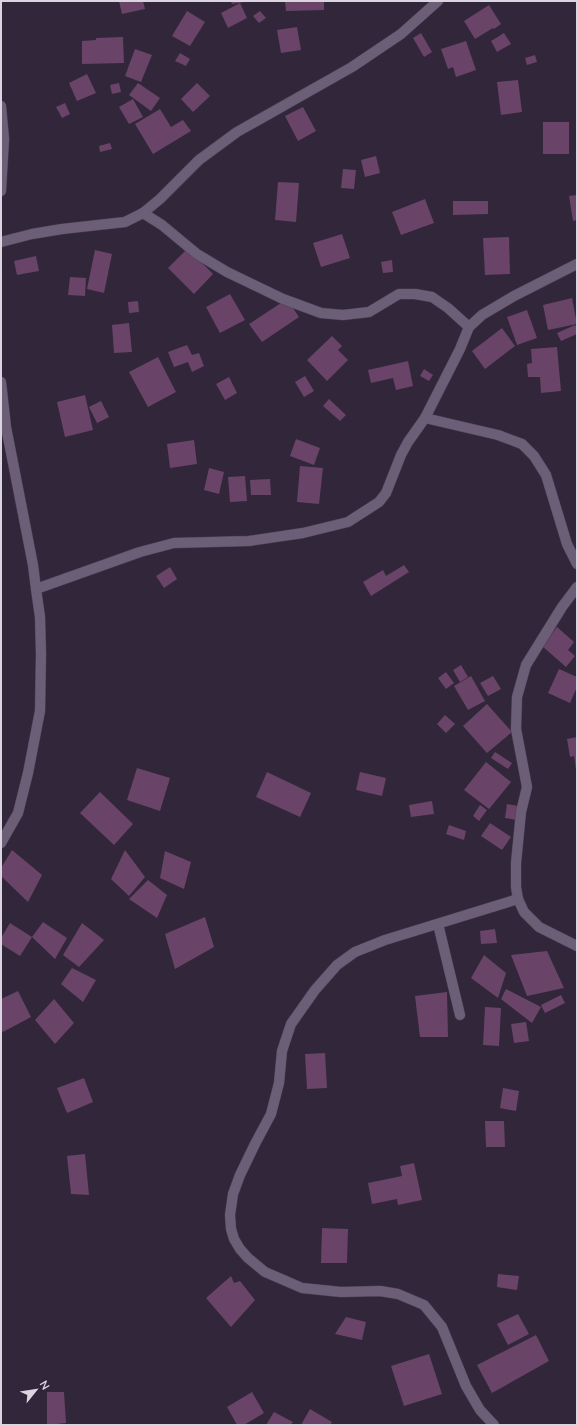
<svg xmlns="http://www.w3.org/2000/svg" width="578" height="1426" viewBox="0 0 578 1426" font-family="'Nunito Sans',sans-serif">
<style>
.building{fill:#694468}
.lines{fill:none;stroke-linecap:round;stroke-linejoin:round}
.minor-casing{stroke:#4b4153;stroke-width:11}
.minor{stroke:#6b5e76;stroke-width:10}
</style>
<rect width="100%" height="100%" fill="#31263a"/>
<g class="building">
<path d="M119 1H143L145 9 122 14Z"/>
<path d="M231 1H244V2L232 4Z"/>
<path d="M285 1H324V10L286 11Z"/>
<path d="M240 3 247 18 228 28 221 13Z"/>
<path d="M489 5 501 24 494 29 493 28 475 39 464 21Z"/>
<path d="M187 11 205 22 190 46 172 36Z"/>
<path d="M260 11 266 18 259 23 253 16Z"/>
<path d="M297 27 301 50 281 53 277 30Z"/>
<path d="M421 33 432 52 424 57 413 38Z"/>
<path d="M504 33 511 44 497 52 491 41Z"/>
<path d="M123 37 124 63 82 64V41L96 40V38Z"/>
<path d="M466 41 476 70 456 77 453 67 448 69 441 49Z"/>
<path d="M135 49 152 55 141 82 125 76Z"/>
<path d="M180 53 190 59 186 66 175 61Z"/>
<path d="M535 55 537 62 527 65 525 58Z"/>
<path d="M87 74 96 93 77 101 69 83Z"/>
<path d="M518 80 522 112 501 115 497 82Z"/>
<path d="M119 83 121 92 112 94 110 85Z"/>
<path d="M138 83 160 98 151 111 129 95Z"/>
<path d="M197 83 210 96 193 112 181 99Z"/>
<path d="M133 99 143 117 129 124 119 107Z"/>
<path d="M65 103 70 114 62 118 56 107Z"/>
<path d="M303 107 316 131 298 141 285 116Z"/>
<path d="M160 109 171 127 183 120 191 131 153 154 135 124Z"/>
<rect x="543" y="122" width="26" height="32"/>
<path d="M110 143 112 149 100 152 99 146Z"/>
<path d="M376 156 380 173 365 177 361 160Z"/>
<path d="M343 169 356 170 354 189 341 188Z"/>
<path d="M278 182 299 183 296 222 275 220Z"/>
<path d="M577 195V220L573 221 569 196Z"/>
<path d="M425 199 434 223 401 235 392 212Z"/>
<path d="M453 201H488V214L453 215Z"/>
<path d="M342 234 350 258 321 267 313 243Z"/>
<path d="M509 237 510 274 485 275 483 238Z"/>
<path d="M95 250 112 254 104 293 87 289Z"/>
<path d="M186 250 194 258 196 257 213 274 194 294 168 268Z"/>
<path d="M36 256 39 271 17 275 14 261Z"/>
<path d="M392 260 393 272 383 273 381 262Z"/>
<path d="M70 277 86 278 85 296 68 295Z"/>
<path d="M230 294 245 320 220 333 206 307Z"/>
<path d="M572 298 577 324 548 330 543 305Z"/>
<path d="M287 299 299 317 262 342 249 324Z"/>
<path d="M138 301 139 312 129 313 128 302Z"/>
<path d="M527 310 537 338 517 345 507 317Z"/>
<path d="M129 323 132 352 114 353 112 325Z"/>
<path d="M575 325 577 328V334L561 341 557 333Z"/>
<path d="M502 328 515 346 485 369 472 351Z"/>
<path d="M332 336 342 346 338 350 348 360 327 381 307 360Z"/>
<path d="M187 345 192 355 199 353 204 366 192 372 188 362 174 367 168 352Z"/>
<path d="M557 347 561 391 541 393 540 377H528L527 364 532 363 531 349Z"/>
<path d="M158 357 176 392 148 407 129 372Z"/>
<path d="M408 361 413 386 396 390 393 378 371 383 368 370Z"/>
<path d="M424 369 433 375 429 381 420 376Z"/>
<path d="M305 376 314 391 304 397 295 382Z"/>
<path d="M229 377 237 393 225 400 216 384Z"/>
<path d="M85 395 93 430 65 437 57 402Z"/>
<path d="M329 399 346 415 340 421 323 406Z"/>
<path d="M101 401 109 417 97 423 89 407Z"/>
<path d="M296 439 320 448 314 465 290 456Z"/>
<path d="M194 440 197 464 170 468 167 444Z"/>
<path d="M300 466 323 468 319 504 297 502Z"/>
<path d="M209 468 224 472 219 494 204 490Z"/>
<path d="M245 476 247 501 230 502 228 477Z"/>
<path d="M270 479 271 495H251L250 480Z"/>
<path d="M404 565 409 572 371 596 363 582 383 570 386 576Z"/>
<path d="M170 567 177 579 164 588 156 576Z"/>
<path d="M557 627 574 642 568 650 575 656 566 667 542 646Z"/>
<path d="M461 665 468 677 460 682 453 670Z"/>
<path d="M559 669 577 677V687L570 703 548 693Z"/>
<path d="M446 672 454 683 446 689 438 678Z"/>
<path d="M471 676 485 701 468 710 454 686Z"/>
<path d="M493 676 501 689 488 696 480 683Z"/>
<path d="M487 704 512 732 487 753 463 726Z"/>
<path d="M445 715 455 724 446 733 437 724Z"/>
<path d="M577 737V770H576L574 756 570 757 567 739Z"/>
<path d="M495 752 512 763 508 769 491 758Z"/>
<path d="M486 762 511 782 489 809 464 790Z"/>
<path d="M137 768 170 778 160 811 127 800Z"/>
<path d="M267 772 311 793 300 817 256 797Z"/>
<path d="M360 772 386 778 382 796 356 790Z"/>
<path d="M100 792 133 824 114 845 80 813Z"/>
<path d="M432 801 434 814 411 817 409 805Z"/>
<path d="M507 804 519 806 517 820 505 818Z"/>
<path d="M480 805 487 810 479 821 473 816Z"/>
<path d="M490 823 511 837 502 850 481 836Z"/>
<path d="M449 825 466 831 464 840 446 834Z"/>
<path d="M12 850 42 875 28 902 1 876V868Z"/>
<path d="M125 850 145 877 129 896 111 879Z"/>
<path d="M165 851 191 862 184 889 160 878Z"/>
<path d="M148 880 167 895 157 918 129 899Z"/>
<path d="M205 917 214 947 175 969 165 934Z"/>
<path d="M43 922 67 938 55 959 32 937 20 956 1 944V938L10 923 32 937Z"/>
<path d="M82 923 104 940 79 967 63 955Z"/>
<path d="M495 929 497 943 481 944 480 931Z"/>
<path d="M547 951 564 988 527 996 511 955Z"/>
<path d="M484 955 506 973 498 998 471 978Z"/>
<path d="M72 968 96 980 83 1002 61 984Z"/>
<path d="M506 989 541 1007 532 1023 501 999Z"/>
<path d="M18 991 31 1017 3 1032 1 1029V999Z"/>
<path d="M447 992 448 1037H420L415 996Z"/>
<path d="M561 995 565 1003 545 1013 541 1005Z"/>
<path d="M54 999 74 1023 55 1044 35 1020Z"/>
<path d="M485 1007 501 1008 499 1046 483 1045Z"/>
<path d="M526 1022 529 1041 514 1043 511 1024Z"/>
<path d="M325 1053 327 1088 307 1089 305 1054Z"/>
<path d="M84 1078 93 1102 67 1113 57 1088Z"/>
<path d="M503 1088 519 1091 516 1111 500 1108Z"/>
<path d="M485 1121H504L505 1147H486Z"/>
<path d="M85 1154 89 1195 71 1194 67 1156Z"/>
<path d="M414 1163 422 1200 398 1205 397 1199 372 1204 368 1183 402 1176 400 1166Z"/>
<path d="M322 1228 348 1229 347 1263H321Z"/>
<path d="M498 1274 519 1276 517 1290 497 1287Z"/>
<path d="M231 1276 234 1283 240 1281 255 1300 231 1327 206 1298Z"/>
<path d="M518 1314 529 1334 508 1345 497 1324Z"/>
<path d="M346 1317 366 1322 362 1340 335 1334Z"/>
<path d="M536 1335 549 1361 492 1393 477 1365Z"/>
<path d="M429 1354 442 1394 404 1406 391 1366Z"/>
<path d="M47 1392H64L66 1423 47 1425Z"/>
<path d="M252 1392 264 1413 244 1425H237L227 1407Z"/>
<path d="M310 1409 332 1422 330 1425H301Z"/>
<path d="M274 1412 293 1422 291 1425H266Z"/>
</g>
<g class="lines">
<g class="minor-casing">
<g id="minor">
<path d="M1 106 4 139 1 191"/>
<path d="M143 213 162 225 197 254 227 272 283 299 321 313 343 315 369 312 399 294H415L432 297 448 308 469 327"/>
<path d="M1 242 32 234 62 229 125 222 143 213 160 199 199 160 237 132 352 67 401 34 438 1"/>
<path d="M1 382 6 427 33 565 36 589 40 617 41 654 40 711 28 773 18 813 1 843"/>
<path d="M425 418 498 435 522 444 534 456 546 475 567 544 577 564"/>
<path d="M577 587 562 607 526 665 517 697 516 729 527 787 521 812 516 863V887L518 899 524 912 539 927 577 946"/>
<path d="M36 589 140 552 174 543 249 541 303 533 348 522 379 502 386 493 401 455 408 442 425 418 460 349 469 327 482 315 514 296 577 264"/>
<path d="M438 924 460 1015"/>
<path d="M494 1425 480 1410 466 1386 442 1327 424 1305 398 1294 380 1291 341 1292 302 1288 265 1272 248 1258 240 1249 234 1239 231 1229 230 1215 233 1194 240 1175 255 1144 271 1114 279 1083 282 1051 291 1024 315 990 337 965 355 952 385 940 518 899"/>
</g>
</g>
<use href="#minor" class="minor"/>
</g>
<rect width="578" height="1426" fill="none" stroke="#dbd4e1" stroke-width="4"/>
<g transform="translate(36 1390) rotate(60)" stroke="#31263a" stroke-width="3" paint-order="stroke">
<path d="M0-3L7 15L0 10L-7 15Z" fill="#dbd4e1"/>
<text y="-6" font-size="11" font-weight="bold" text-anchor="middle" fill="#dbd4e1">N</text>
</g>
</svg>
